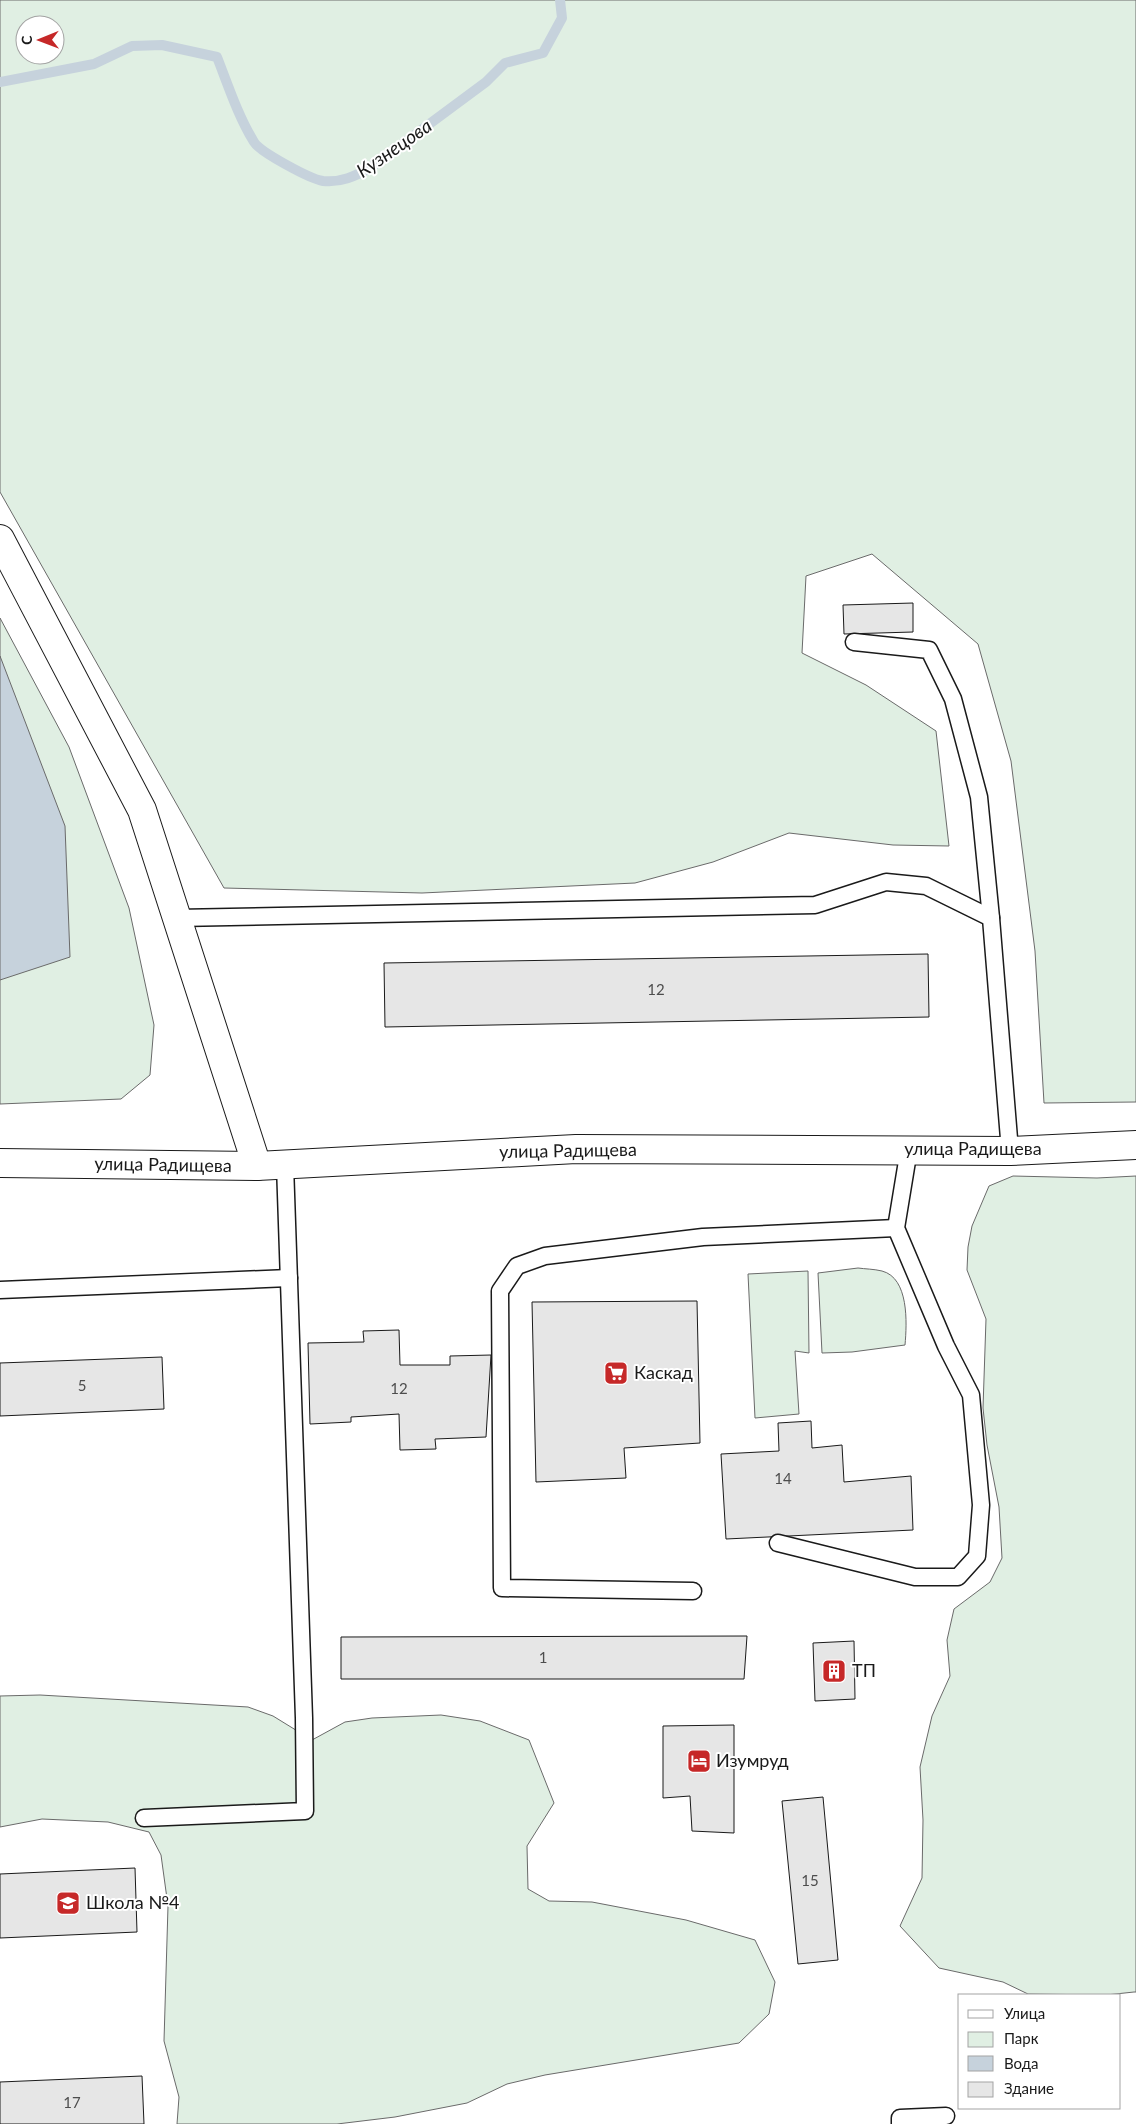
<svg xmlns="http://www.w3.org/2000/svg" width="1136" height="2124" viewBox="0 0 1136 2124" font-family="Lato,sans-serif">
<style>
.green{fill:#e0efe3;stroke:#6a6a6a;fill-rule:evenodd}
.water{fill:#c6d2dc;stroke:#6a6a6a}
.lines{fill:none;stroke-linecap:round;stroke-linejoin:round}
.stream{stroke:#c6d2dc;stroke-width:10}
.building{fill:#e6e6e6;stroke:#1a1a1a}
.lane-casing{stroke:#1a1a1a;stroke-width:19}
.street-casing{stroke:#1a1a1a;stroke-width:30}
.secondary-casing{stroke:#1a1a1a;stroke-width:30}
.lane{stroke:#fff;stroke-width:16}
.street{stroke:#fff;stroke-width:28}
.secondary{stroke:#fff;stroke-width:28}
.labels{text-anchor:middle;stroke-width:4;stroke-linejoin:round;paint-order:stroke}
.number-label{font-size:15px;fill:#4d4d4d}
.street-label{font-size:18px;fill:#1a1a1a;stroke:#fff}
.poi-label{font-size:18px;fill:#1a1a1a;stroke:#fff;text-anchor:start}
.water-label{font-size:19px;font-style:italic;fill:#1a1a1a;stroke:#fff}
</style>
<rect width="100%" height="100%" fill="#fff"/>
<g class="green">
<path d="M0 0H1136V1102L1044 1103 1035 951 1011 761 978 644 872 554 806 576 802 653 866 685 936 731 949 846 893 845 789 833 713 862 635 883 422 893 224 888 0 492ZM25 25H55V55H25Z"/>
<path d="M0 618 69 747 129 908 154 1025 150 1075 121 1099 0 1104Z"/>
<path d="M1013 1176 1097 1178 1136 1176V1992H1134L1106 1995 1028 1994 1003 1982 939 1968 900 1926 922 1878 923 1820 920 1767 932 1716 950 1676 947 1640 954 1609 990 1582 1002 1558 999 1507 987 1445 983 1408 986 1319 967 1270 968 1247 972 1226 989 1186Z"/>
<path d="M858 1268C865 1269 874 1269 882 1271 909 1278 907 1323 905 1345L852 1352 822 1353 818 1273Z"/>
<path d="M808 1271 809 1353 795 1351 799 1414 755 1418 748 1274Z"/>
<path d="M40 1695 248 1707 273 1716 312 1740 345 1722 372 1718 441 1715 480 1721 529 1740 554 1803 527 1846 528 1889 549 1901 592 1902 686 1920 755 1940 775 1982 769 2014 739 2043 545 2075 507 2084 467 2103 395 2117 337 2124H177L179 2097 164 2041 168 1906 161 1855 149 1832 108 1822 42 1819 0 1827V1696Z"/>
</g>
<path class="water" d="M0 656 65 826 70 957 0 980Z"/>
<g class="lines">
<path class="stream" d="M0 82 94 64 132 46 162 45 217 57C228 85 238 116 254 142 260 152 310 179 323 181 341 183 355 176 370 168L486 82 505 63 543 53 562 18 560 0"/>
</g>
<g class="building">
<path d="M913 603V632L844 634 843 605Z"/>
<path d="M928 954 929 1017 385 1027 384 963Z"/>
<path d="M697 1301 700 1443 624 1448 626 1478 536 1482 532 1302Z"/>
<path d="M399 1330 400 1365H450V1356L491 1355 486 1437 435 1439 436 1449 400 1450 399 1414 351 1417V1422L310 1424 308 1343 364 1342 363 1331Z"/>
<path d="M162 1357 164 1409 0 1416V1363Z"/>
<path d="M811 1421 812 1448 842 1445 844 1482 911 1476 913 1530 726 1539 721 1454 779 1451 778 1423Z"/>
<path d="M747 1636 744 1679H341V1637Z"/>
<path d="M854 1641 855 1699 815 1701 813 1643Z"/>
<path d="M734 1725V1833L692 1831 690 1796 663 1798V1726Z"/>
<path d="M823 1797 838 1960 798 1964 782 1801Z"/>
<path d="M135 1868 137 1932 0 1938V1874Z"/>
<path d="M142 2076 144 2124H0V2082Z"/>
</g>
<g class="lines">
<g class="lane-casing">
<g id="lane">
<path d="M854 642 929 650 953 699 979 797 991 918"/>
<path d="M177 918 815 905 886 882 926 886 991 918 1010 1151"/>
<path d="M0 1290 289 1278"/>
<path d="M778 1543 915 1577H958L977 1556 981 1505 971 1395 946 1346 896 1228 909 1149"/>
<path d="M693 1591 502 1588 500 1291 517 1266 545 1256 703 1237 896 1228"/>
<path d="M144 1818 305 1811 304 1718 285 1165"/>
<path d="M900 2124V2118L946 2116"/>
</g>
</g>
<g class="street-casing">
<path id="street" d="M0 539 142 810 257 1166"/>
</g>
<g class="secondary-casing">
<path id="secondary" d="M0 1163 257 1166 576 1149 1010 1151 1136 1145"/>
</g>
<use href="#lane" class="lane"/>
<use href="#street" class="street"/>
<use href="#secondary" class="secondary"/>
</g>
<defs>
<g id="supermarket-square" transform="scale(1.25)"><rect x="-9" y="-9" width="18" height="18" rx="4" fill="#c62828" stroke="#fff"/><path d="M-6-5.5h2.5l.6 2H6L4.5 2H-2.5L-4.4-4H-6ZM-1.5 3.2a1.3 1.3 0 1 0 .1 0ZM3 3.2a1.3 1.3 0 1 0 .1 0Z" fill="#fff"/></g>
<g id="building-square" transform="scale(1.25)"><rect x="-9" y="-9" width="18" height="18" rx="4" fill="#c62828" stroke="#fff"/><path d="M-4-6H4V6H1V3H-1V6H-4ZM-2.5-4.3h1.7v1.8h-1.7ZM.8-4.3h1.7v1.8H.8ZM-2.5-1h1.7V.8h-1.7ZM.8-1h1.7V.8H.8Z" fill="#fff"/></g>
<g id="hotel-square" transform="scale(1.25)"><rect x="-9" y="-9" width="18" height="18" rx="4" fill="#c62828" stroke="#fff"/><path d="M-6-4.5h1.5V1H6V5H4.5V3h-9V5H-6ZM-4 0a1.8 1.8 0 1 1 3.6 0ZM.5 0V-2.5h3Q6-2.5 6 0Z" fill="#fff"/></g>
<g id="school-square" transform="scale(1.25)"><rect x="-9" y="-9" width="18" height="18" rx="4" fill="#c62828" stroke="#fff"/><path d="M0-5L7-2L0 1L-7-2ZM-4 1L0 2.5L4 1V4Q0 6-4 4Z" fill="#fff"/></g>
</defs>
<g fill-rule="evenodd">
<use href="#supermarket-square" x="616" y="1373"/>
<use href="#building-square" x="834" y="1671"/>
<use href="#hotel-square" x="699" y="1761"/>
<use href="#school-square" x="68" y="1903"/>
</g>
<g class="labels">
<g class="number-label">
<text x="656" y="995">12</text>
<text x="82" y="1391">5</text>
<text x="399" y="1394">12</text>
<text x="783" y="1484">14</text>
<text x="543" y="1663">1</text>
<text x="810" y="1886">15</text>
<text x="72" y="2108">17</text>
</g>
<g class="street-label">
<text x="973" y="1155">улица Радищева</text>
<text transform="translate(568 1151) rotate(-1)" y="6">улица Радищева</text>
<text transform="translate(163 1165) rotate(1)" y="6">улица Радищева</text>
</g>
<g class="poi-label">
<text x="634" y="1379">Каскад</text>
<text x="852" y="1677">ТП</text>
<text x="716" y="1767">Изумруд</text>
<text x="86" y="1909">Школа №4</text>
</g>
<g class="water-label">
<text transform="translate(394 148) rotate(-35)" y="7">Кузнецова</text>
</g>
</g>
<rect x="958" y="1994" width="162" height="115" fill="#ffffff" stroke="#a3a3a3"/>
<rect x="968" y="2010" width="25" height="8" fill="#ffffff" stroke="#a3a3a3"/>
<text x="1004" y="2019" font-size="15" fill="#1a1a1a">Улица</text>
<rect x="968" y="2032" width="25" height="15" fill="#e0efe3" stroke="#a3a3a3"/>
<text x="1004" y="2044" font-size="15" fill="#1a1a1a">Парк</text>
<rect x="968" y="2056" width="25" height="15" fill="#c6d2dc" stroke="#a3a3a3"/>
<text x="1004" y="2069" font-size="15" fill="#1a1a1a">Вода</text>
<rect x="968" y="2082" width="25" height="15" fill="#e6e6e6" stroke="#a3a3a3"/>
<text x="1004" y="2094" font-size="15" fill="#1a1a1a">Здание</text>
<g transform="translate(40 40) rotate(269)"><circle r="24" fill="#ffffff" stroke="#a3a3a3"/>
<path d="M0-4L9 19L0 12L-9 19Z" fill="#c62828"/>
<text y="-8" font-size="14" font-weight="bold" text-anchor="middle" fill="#1a1a1a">С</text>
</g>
</svg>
